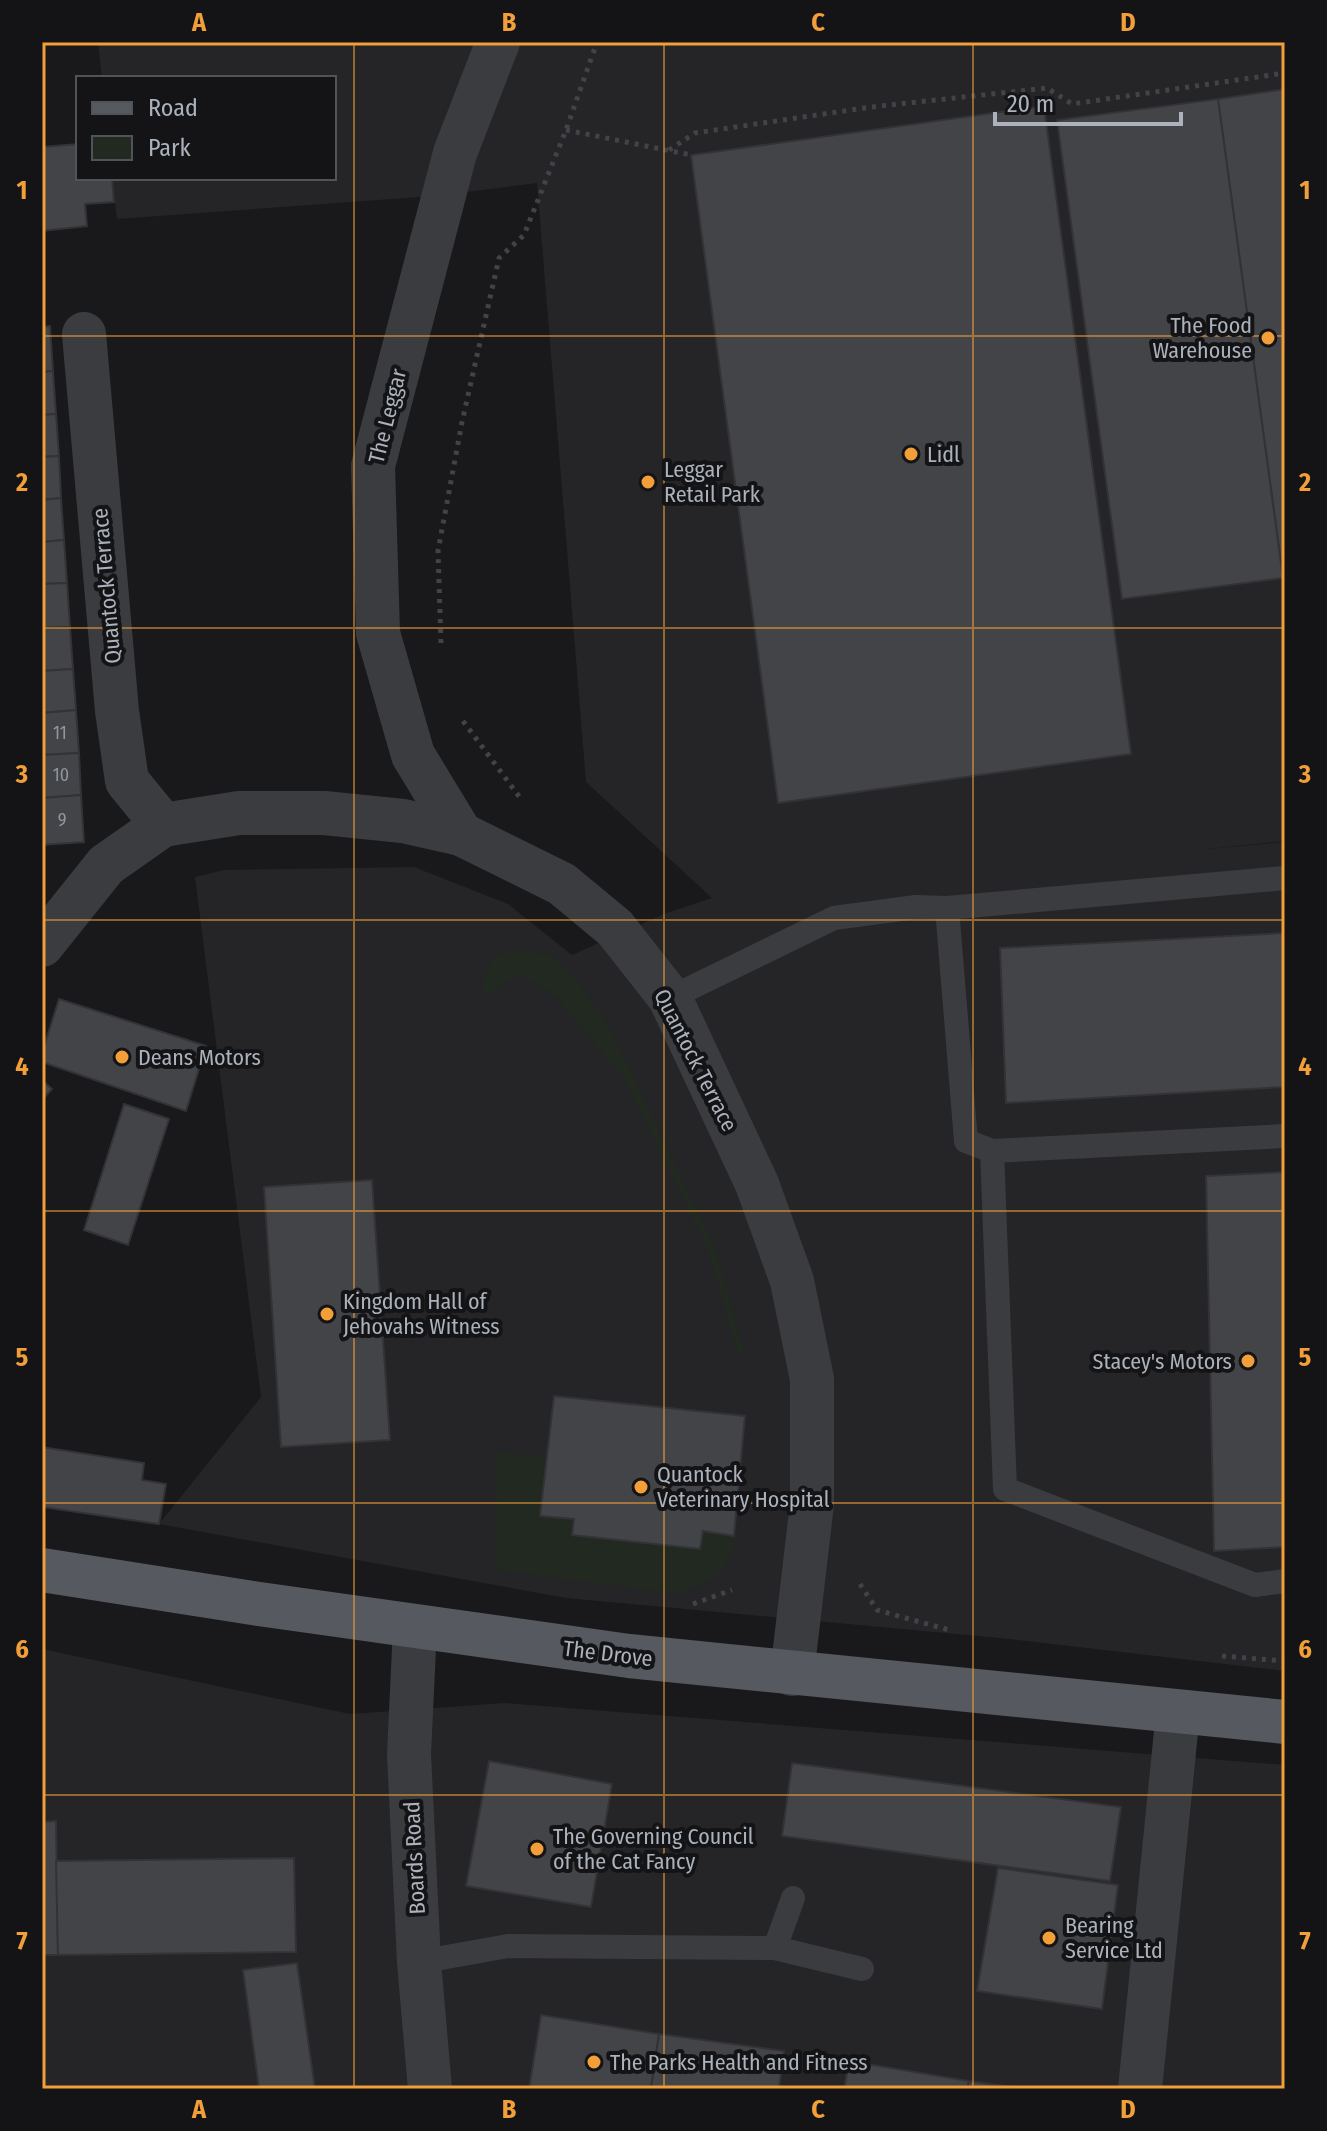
<svg xmlns="http://www.w3.org/2000/svg" width="1327" height="2131" viewBox="0 0 1327 2131" font-family="'Fira Sans Condensed',sans-serif">
<style>
.built{fill:#252528}
.green{fill:#212921}
.building{fill:#434448;stroke:#333337;stroke-width:2}
.lines{fill:none;stroke-linecap:round;stroke-linejoin:round}
.path{stroke:#404347;stroke-width:5;stroke-dasharray:4 6;stroke-linecap:butt}
.lane{stroke:#3a3c40;stroke-width:24}
.street{stroke:#3a3c40;stroke-width:44}
.primary{stroke:#56595f;stroke-width:44}
.grid{fill:none;stroke:#f29f39;stroke-width:2;stroke-opacity:0.55}
.poi-dot{fill:#f29f39;stroke:#141416;stroke-width:3}
.labels{text-anchor:middle;stroke-width:8;stroke-linejoin:round;paint-order:stroke}
.number-label{font-size:18px;fill:#91969e}
.poi-label{font-size:22px;fill:#abb2bb;stroke:#141416;text-anchor:start}
.street-label{font-size:22px;fill:#abb2bb;stroke:#141416}
.neatline{fill:none;stroke:#f29f39;stroke-width:3}
.grid-label{font-size:26px;text-anchor:middle;font-weight:bold;fill:#f29f39}
</style>
<rect width="100%" height="100%" fill="#19191b"/>
<g class="built">
<path d="M98 42H1285V841L1208 849 1285 842V1671L1010 1639 566 1598 159 1524 261 1397 195 877 224 870 414 867 508 904 572 955 664 914 712 898 586 782 537 183 434 196 117 219 112 178H334V78H102Z"/>
<path d="M42 1649 350 1714 505 1703 1285 1765V2089H42Z"/>
</g>
<g class="green">
<path d="M521 949 553 956 585 992 608 1025 715 1247 745 1354 737 1353 708 1250 624 1080 556 996 520 973 494 991 482 994C487 964 489 953 521 949Z"/>
<path d="M497 1451 547 1458 540 1516 574 1519 573 1535 699 1549 703 1531 736 1536C734 1544 732 1554 728 1561 715 1581 693 1590 672 1593L497 1570Z"/>
</g>
<g class="building">
<path d="M1285 89V578H1283L1218 99Z"/>
<path d="M1218 99 1283 578 1122 599 1057 120Z"/>
<path d="M1044 106 1131 754 778 803 691 155Z"/>
<path d="M78 144V178H112L114 202 85 204 87 226 42 231V147Z"/>
<path d="M50 326 53 371 42 372V327Z"/>
<path d="M53 371 56 414 42 415V372Z"/>
<path d="M56 414 59 456 42 457V415Z"/>
<path d="M59 456 61 498 42 500V457Z"/>
<path d="M61 498 64 540 42 542V500Z"/>
<path d="M64 540 67 583 42 584V542Z"/>
<path d="M67 583 70 627 42 628V584Z"/>
<path d="M70 627 73 669 42 671V628Z"/>
<path d="M73 669 76 710 42 713V671Z"/>
<path d="M76 710 79 753 42 755V713Z"/>
<path d="M79 753 81 795 42 798V755Z"/>
<path d="M81 795 84 842 42 845V798Z"/>
<path d="M1285 933V1087L1006 1103 1000 948Z"/>
<path d="M59 999 206 1046 186 1111 42 1062V1053Z"/>
<path d="M42 1080 52 1089 42 1100Z"/>
<path d="M124 1104 169 1119 128 1245 84 1230Z"/>
<path d="M1285 1172V1547L1214 1551 1206 1176Z"/>
<path d="M372 1180 390 1440 281 1447 264 1187Z"/>
<path d="M554 1396 745 1416 734 1536 703 1531 700 1549 572 1535 574 1519 540 1516Z"/>
<path d="M42 1447 144 1463 142 1480 166 1484 159 1524 42 1507Z"/>
<path d="M489 1761 612 1784 591 1907 466 1886Z"/>
<path d="M792 1763 1121 1807 1110 1881 782 1836Z"/>
<path d="M56 1821 58 1955H42V1822Z"/>
<path d="M294 1858 296 1952 58 1955 56 1861Z"/>
<path d="M998 1868 1118 1885 1102 2009 977 1991Z"/>
<path d="M297 1963 315 2089H259L243 1970Z"/>
<path d="M541 2015 659 2034 651 2089H529Z"/>
<path d="M659 2034 784 2051 779 2089H651Z"/>
<path d="M849 2061 969 2081 967 2089H844Z"/>
<path d="M969 2081 1026 2089H967Z"/>
</g>
<g class="lines">
<g class="path">
<path d="M566 130 691 155"/>
<path d="M669 150 695 133 871 107 1047 88 1072 104 1285 73"/>
<path d="M441 643 438 551 462 422 499 258 524 235 566 130 597 42"/>
<path d="M463 721 521 799"/>
<path d="M860 1584 877 1610 949 1630"/>
<path d="M693 1604 732 1590"/>
<path d="M1222 1656 1285 1661"/>
</g>
<g class="lane">
<path d="M947 908 966 1141 992 1151 1285 1136"/>
<path d="M670 998 834 918 916 907 947 908 1285 878"/>
<path d="M992 1151 1005 1489 1255 1585 1285 1581"/>
<path d="M775 1948 793 1898"/>
<path d="M419 1962 508 1946 775 1948 862 1969"/>
</g>
<g class="street">
<path d="M84 334 117 711 127 781 163 825"/>
<path d="M461 834 413 755 378 633 373 466 455 153 498 42"/>
<path d="M42 945 106 865 163 825 239 813H324L403 821 461 834 562 884 615 928 670 998 757 1184 792 1281 812 1379V1504L792 1674"/>
<path d="M415 1627 409 1754 419 1962 430 2089"/>
<path d="M1140 2089 1178 1712"/>
</g>
<path class="primary" d="M42 1570 259 1604 629 1656 1285 1722"/>
</g>
<path class="grid" d="M354 42V2089M664 42V2089M973 42V2089M42 336H1285M42 628H1285M42 920H1285M42 1211H1285M42 1503H1285M42 1795H1285"/>
<g class="poi-dot">
<circle cx="1268" cy="338" r="8"/>
<circle cx="911" cy="454" r="8"/>
<circle cx="648" cy="482" r="8"/>
<circle cx="122" cy="1057" r="8"/>
<circle cx="327" cy="1314" r="8"/>
<circle cx="1248" cy="1361" r="8"/>
<circle cx="641" cy="1487" r="8"/>
<circle cx="537" cy="1849" r="8"/>
<circle cx="1049" cy="1938" r="8"/>
<circle cx="594" cy="2062" r="8"/>
</g>
<g class="labels">
<g class="number-label">
<text x="60" y="739">11</text>
<text x="61" y="781">10</text>
<text x="62" y="826">9</text>
</g>
<g class="poi-label">
<text x="1252" y="333" text-anchor="end">The Food<tspan x="1252" dy="25">Warehouse</tspan></text>
<text x="927" y="462">Lidl</text>
<text x="664" y="477">Leggar<tspan x="664" dy="25">Retail Park</tspan></text>
<text x="138" y="1065">Deans Motors</text>
<text x="343" y="1309">Kingdom Hall of<tspan x="343" dy="25">Jehovahs Witness</tspan></text>
<text x="1232" y="1369" text-anchor="end">Stacey's Motors</text>
<text x="657" y="1482">Quantock<tspan x="657" dy="25">Veterinary Hospital</tspan></text>
<text x="553" y="1844">The Governing Council<tspan x="553" dy="25">of the Cat Fancy</tspan></text>
<text x="1065" y="1933">Bearing<tspan x="1065" dy="25">Service Ltd</tspan></text>
<text x="610" y="2070">The Parks Health and Fitness</text>
</g>
<g class="street-label">
<text transform="translate(387 416) rotate(-76)" y="8">The Leggar</text>
<text transform="translate(106 586) rotate(-95)" y="8">Quantock Terrace</text>
<text transform="translate(696 1060) rotate(63)" y="8">Quantock Terrace</text>
<text transform="translate(608 1653) rotate(7)" y="8">The Drove</text>
<text transform="translate(414 1858) rotate(-93)" y="8">Boards Road</text>
</g>
</g>
<rect width="1327" height="2131" fill="none" stroke="#141416" stroke-width="88"/>
<rect x="76" y="76" width="260" height="104" fill="#141416" stroke="#505358" stroke-width="2"/>
<rect x="92" y="102" width="40" height="12" fill="#56595f" stroke="#505358" stroke-width="2"/>
<text x="148" y="116" font-size="24" fill="#abb2bb">Road</text>
<rect x="92" y="136" width="40" height="24" fill="#212921" stroke="#505358" stroke-width="2"/>
<text x="148" y="156" font-size="24" fill="#abb2bb">Park</text>
<path d="M995 112v12h186v-12" fill="none" stroke="#abb2bb" stroke-width="4"/>
<text x="1007" y="112" font-size="24" fill="#abb2bb" stroke="#141416" stroke-width="6" paint-order="stroke">20 m</text>
<rect x="44" y="44" width="1239" height="2043" class="neatline"/>
<g class="grid-label">
<text x="199" y="31">A</text>
<text x="509" y="31">B</text>
<text x="818" y="31">C</text>
<text x="1128" y="31">D</text>
<text x="22" y="199">1</text>
<text x="1305" y="199">1</text>
<text x="22" y="491">2</text>
<text x="1305" y="491">2</text>
<text x="22" y="783">3</text>
<text x="1305" y="783">3</text>
<text x="22" y="1075">4</text>
<text x="1305" y="1075">4</text>
<text x="22" y="1366">5</text>
<text x="1305" y="1366">5</text>
<text x="22" y="1658">6</text>
<text x="1305" y="1658">6</text>
<text x="22" y="1950">7</text>
<text x="1305" y="1950">7</text>
<text x="199" y="2118">A</text>
<text x="509" y="2118">B</text>
<text x="818" y="2118">C</text>
<text x="1128" y="2118">D</text>
</g>
</svg>
